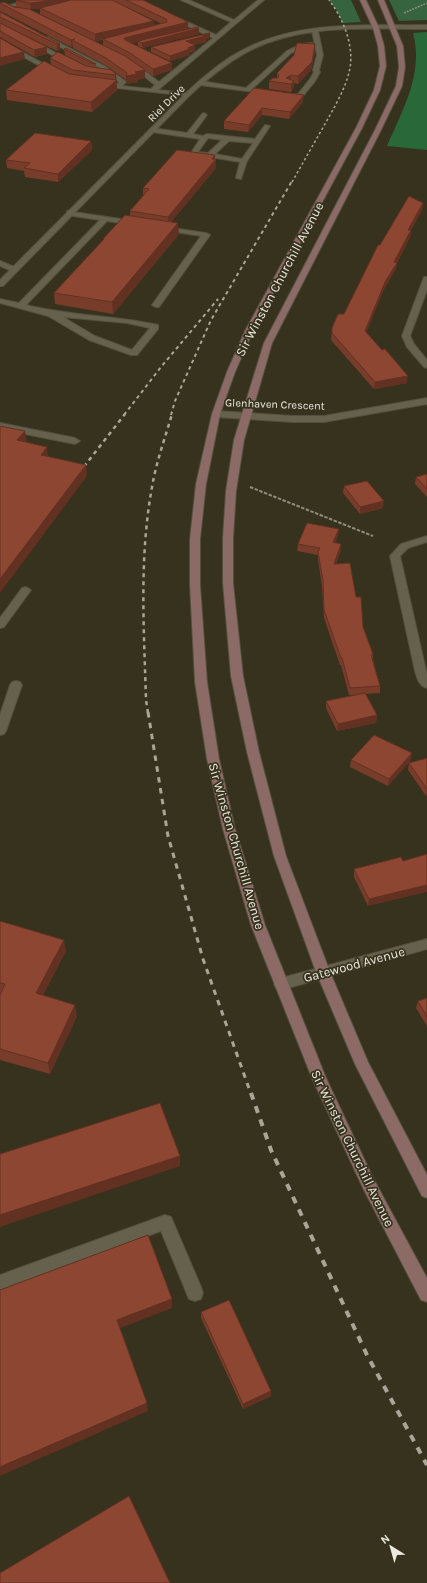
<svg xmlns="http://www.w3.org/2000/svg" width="427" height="1583" viewBox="0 0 427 1583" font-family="Karla,sans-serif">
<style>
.green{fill:#35643f}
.forest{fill:#286839}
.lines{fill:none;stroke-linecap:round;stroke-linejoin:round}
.service-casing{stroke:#53503f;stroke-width:2}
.minor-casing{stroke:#53503f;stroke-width:2}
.tertiary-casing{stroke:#53503f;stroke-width:2}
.secondary-casing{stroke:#53503f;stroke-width:2}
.path-far1{stroke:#8f8c7c;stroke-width:1.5;stroke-dasharray:2 1;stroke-linecap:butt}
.path{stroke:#8f8c7c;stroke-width:2;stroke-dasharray:3.5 1.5;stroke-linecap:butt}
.service{fill:#65614c;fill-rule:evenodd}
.minor{fill:#65614c;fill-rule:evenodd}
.tertiary{fill:#65614c;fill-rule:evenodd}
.secondary{fill:#8c6a65;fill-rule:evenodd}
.rail-far4{stroke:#a9a697;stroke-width:1.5;stroke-dasharray:2.5 2.5;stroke-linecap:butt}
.rail-far3{stroke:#a9a697;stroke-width:2;stroke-dasharray:3.5 3.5;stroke-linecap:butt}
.rail-far2{stroke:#a9a697;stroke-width:2.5;stroke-dasharray:4 4;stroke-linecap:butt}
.rail-far1{stroke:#a9a697;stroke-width:3;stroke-dasharray:5.5 5.5;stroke-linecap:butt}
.rail{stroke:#a9a697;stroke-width:4;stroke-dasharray:7 7;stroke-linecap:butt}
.wall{fill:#783c2a;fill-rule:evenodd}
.shaded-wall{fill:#623122}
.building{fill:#8c4631;stroke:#623122}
.labels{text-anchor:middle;stroke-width:3.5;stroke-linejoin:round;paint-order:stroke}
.far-street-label{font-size:11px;fill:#eceade;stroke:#36321e}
.street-label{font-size:13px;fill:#eceade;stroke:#36321e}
</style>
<rect width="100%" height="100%" fill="#36321e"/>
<g class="green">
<path d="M329 0H351L361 22 343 23 336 9Z"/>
<path d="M389 0H427V20L399 21Z"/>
</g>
<path class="forest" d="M427 32V150L387 146C403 109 424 73 413 33Z"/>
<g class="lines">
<g class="service-casing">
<g id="service">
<path d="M28 0H37L11 7 17 11 14 13 3 7Z"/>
<path d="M181 0H189L234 20 258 0H264L158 90 187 93 190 95 189 96 99 86 98 85 101 83 116 85 119 82 102 69 43 38 48 37 106 67 125 81 126 82 122 86 151 89 155 85 130 65V63H134L159 82 213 38 172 19V17H176L216 35 231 22Z"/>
<path d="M315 29 318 31 323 55 319 70 320 72 315 81 302 97H285L284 96 287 94H298L310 79 314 72 313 70 317 55 312 31Z"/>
<path d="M0 40 57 71 58 72 53 73 0 44Z"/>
<path d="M30 41H34L72 62 67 63 30 43Z"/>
<path d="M302 44 312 43 315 45 303 48 291 53 252 89 269 92V94L200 85 197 83 200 81 246 88 287 51Z"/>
<path d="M204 113 207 115 193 134 203 136 207 134 255 139 265 125 270 126 247 161 241 179 236 178 240 162 192 154 191 153 200 139 152 132 149 130 152 128 187 133 202 114ZM208 138 222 140 208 153 198 152ZM229 141 253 143 242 159 215 154Z"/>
<path d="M67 211 134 221 138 223 134 225 107 221 26 305C69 316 114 315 158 325V329L137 355H131L89 340 48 316 0 303V299L19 303 100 220 67 215ZM63 317 127 323 150 328 132 350 95 336Z"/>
<path d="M159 226 206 233 210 235 159 307H156L152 305 201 236 162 230H159Z"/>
<path d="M0 261 17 268 18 270 14 272 0 266Z"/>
<path d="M0 423 75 438 80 441 75 444 0 429Z"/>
<path d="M26 587 31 590 4 627 0 628V618L22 588Z"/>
<path d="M16 681 20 682 22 685 6 731 4 734 0 735V715L10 685 12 682Z"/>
<path d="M165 1215 171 1217 201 1287 203 1293 201 1299 195 1301 189 1299 161 1231 0 1291V1275Z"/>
</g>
</g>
<g class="minor-casing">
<g id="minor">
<path d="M424 277H427V290L410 336 414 344 427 360V368L424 367 407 347 402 336Z"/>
<path d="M427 398V404L324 422H293L216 417 212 414 216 411 293 416H324Z"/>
<path d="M427 536V542L408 548 400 556 427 675V688C419 686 417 678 415 671L390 556 401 544Z"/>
</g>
</g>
<g class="tertiary-casing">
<g id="tertiary">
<path d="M427 25V29C366 29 300 23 245 53 224 65 206 80 189 96L3 286H0V280L185 94C202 78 220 62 241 51 297 20 365 26 427 25Z"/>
<path d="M427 939V949L281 990 276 988 274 984 276 980 281 978Z"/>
</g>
</g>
<g class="secondary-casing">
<g id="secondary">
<path d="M360 0H366L379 28 384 46 386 66 380 90 362 128 253 331 235 372 220 414 206 484 200 539V585L207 682 219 759 235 829 265 925 326 1078 373 1178 427 1278V1302L421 1300 363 1188 312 1078 251 925 223 829 207 759 195 682 190 585V539L196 484 212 414 227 372 245 331 356 128 374 90 380 66 378 46 373 28Z"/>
<path d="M378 0H384L403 46 405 67 402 86 381 130 272 343 244 440 236 491 233 538V583L243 676 259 752 286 856 330 972 368 1062 427 1175V1198L422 1196 355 1064 316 972 274 856 247 752 231 676 223 583V538L226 491 234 440 264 343 375 130 396 86 399 67 397 46Z"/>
</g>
</g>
<path class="path-far1" d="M404 13 427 3"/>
<path class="path" d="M250 487 373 536"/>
<use href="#service" class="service"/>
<use href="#minor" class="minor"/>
<use href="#tertiary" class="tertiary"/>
<use href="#secondary" class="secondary"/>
<path class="rail-far4" d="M292 182C303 163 314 143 325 124 335 106 346 88 350 68 354 45 343 18 329 0"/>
<g class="rail-far3">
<path d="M124 415 161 367 218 299"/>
<path d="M171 415 175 401 211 320 292 181"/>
</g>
<g class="rail-far2">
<path d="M79 473 125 414"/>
<path d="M148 713 146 700C144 629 139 558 152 487 156 463 165 438 172 414"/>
</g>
<path class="rail-far1" d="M148 712 168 836 203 959 251 1094"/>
<path class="rail" d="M251 1093 271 1150 367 1355 427 1465"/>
</g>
<g class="wall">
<path d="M16 0H143L188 29 165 35 199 28V34L142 48 138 46V42L131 43 172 63V70L153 76 145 70V78L137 80 138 82 126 84V80L107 66 73 48V47H71L0 11V3L16 7ZM124 6 152 19 162 24 154 26ZM29 9H40V14L95 41 103 40V46Z"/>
<path d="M0 12 60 44V50L57 51 0 23Z"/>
<path d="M0 23 47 54 35 57 0 37Z"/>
<path d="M210 38 206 39V42L194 45H195V51L190 52V55L170 61 151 52V47Z"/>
<path d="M64 49 96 64V68L116 74 117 90 92 112 7 100 6 90 51 64 50 58 88 67 65 55Z"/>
<path d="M315 52 311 70 298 84 294 83 293 89 291 92 269 89V81L277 78V73Z"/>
<path d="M254 88 303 102 289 119 262 115 248 132 224 129V121Z"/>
<path d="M91 141 92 150 58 182 25 177 24 171 7 168 6 160Z"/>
<path d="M215 155V159H216V168L171 222 179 234 113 314 55 304 54 293 103 240V239L130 216V211L143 196V188Z"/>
<path d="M423 203 422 210 411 230 410 237 397 263 396 269 384 289 366 332 407 383 374 389 331 340 332 328 344 314 380 245Z"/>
<path d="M427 474V497L415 484 416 477Z"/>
<path d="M344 486 383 508 360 514 343 493Z"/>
<path d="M338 536 335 543 341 551 336 563 356 597 363 627 373 654V659L380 686V693L366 694 377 715 376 723 337 731 326 708V701L358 695H349L341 665H340L324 618 322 587 318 559V555L297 551 298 544Z"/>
<path d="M412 753 410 761 388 786 350 767 351 760Z"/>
<path d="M427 758V796H426L408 770 409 763Z"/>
<path d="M403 861 368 906 354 877V869Z"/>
<path d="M0 921 66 951 43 995 77 1016 50 1074 0 1060Z"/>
<path d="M427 998V1026L416 1008 418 1001Z"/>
<path d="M201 1312 271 1391V1396L243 1409 201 1318Z"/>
</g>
<g class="shaded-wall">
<path d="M48 0H79L41 9 40 8V9H31L30 3Z"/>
<path d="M154 21 155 28 95 41V34Z"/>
<path d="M188 22V29L139 41H138V42L125 45 124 38Z"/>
<path d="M199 28V34L142 48V43Z"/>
<path d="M210 33V38L206 39V42L187 47 186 41 202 35Z"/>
<path d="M75 39 72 40 73 47H71V40Z"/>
<path d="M57 44H60V50L57 51Z"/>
<path d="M315 44V52L311 70 298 84V76Z"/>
<path d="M195 45V51L190 52V55L170 61V56L188 48Z"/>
<path d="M47 47V54L35 57 34 50Z"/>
<path d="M24 52 25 59 0 66V58Z"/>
<path d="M172 63V70L153 76V69Z"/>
<path d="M145 70V78L137 80 138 82 126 84V76L135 72Z"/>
<path d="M116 74 117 90 92 112 91 102 115 81V75Z"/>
<path d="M291 75 290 83 286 78Z"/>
<path d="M294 81 293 89 291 92V84Z"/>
<path d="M304 95 303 102 289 119 290 112Z"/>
<path d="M262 108V115L248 132 249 125Z"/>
<path d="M91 141 92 150 58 182V174Z"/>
<path d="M215 155V161L216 159V168L168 226V217Z"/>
<path d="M423 203 422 210 407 236 408 230Z"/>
<path d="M178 223 179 234 113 314 112 302Z"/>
<path d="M411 230 410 237 397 263 396 269 384 289 364 338 365 331 385 282 394 262Z"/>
<path d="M408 376 407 383 374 389 375 382Z"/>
<path d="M25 431 27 443 17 440Z"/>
<path d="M47 447 48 458 41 455Z"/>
<path d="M86 465 87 476 0 593V579Z"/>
<path d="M384 501 383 508 360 514V507Z"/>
<path d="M339 529 338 536 332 550 333 542Z"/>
<path d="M341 544V551L333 571 334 564Z"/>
<path d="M377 715 376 723 337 731 338 724Z"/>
<path d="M412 753 410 761 388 786 389 779Z"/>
<path d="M427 789V796H426Z"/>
<path d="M427 885V892L368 906 369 899Z"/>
<path d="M64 940 66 951 38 1004 36 993Z"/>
<path d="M75 1005 77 1016 50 1074 48 1063Z"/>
<path d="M180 1156V1166L0 1227V1215Z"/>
<path d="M172 1299V1308L118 1329 117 1320Z"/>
<path d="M271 1391V1396L243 1409V1404Z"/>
<path d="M147 1403 148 1411 0 1476V1467Z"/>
</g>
<g class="building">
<path d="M16 0H48L40 2 30 3Z"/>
<path d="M71 0H112L154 21 95 34 40 8Z"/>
<path d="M126 0H143L188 22 124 38 125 40 172 63 153 69 130 53 103 39 167 22 166 19Z"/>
<path d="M4 2 14 7 29 9 125 56 145 70 135 72 137 74 126 76 127 74 126 72 106 58 72 40 75 39 71 40 0 3Z"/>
<path d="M0 12 60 44H57L0 17Z"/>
<path d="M0 23 47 47 34 50 0 31Z"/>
<path d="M197 27 199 28 142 43 138 41Z"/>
<path d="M210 33 202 35 206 36 186 41 195 45 188 48 190 49 170 56 151 47Z"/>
<path d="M0 38 24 52 0 58Z"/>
<path d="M297 43 315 44 312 62 298 76 291 75 286 78 294 81 291 84 269 81 273 78H278L279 75 277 73 294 55Z"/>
<path d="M66 48 96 64 91 63 64 49Z"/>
<path d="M58 52 86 66 111 70 116 74 115 75 73 70 50 58Z"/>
<path d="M44 61 69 74 117 80 91 102 6 90Z"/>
<path d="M254 88 304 95 290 112 262 108 249 125 224 121Z"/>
<path d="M35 133 91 141 58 174 24 168 30 163 6 160Z"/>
<path d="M177 150 215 155 212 159H216L168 217 130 211 149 189 143 188Z"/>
<path d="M409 196 423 203 408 230H411L394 262 397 263 385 282 365 331 382 350 385 349 408 376 375 382 332 333V328L338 314H344L378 245H380Z"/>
<path d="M125 215 178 223 112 302 54 293 104 239H103Z"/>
<path d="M0 426 25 431 17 440 47 447 41 455 86 465 0 579Z"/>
<path d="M427 474V489L416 477Z"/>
<path d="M367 481 384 501 360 507 344 486Z"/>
<path d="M307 523 339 529 333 542 341 544 334 564 350 563 356 597H361L363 627 373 654 371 655 380 686 350 688 342 658H341L324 610 323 580 318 552 320 548 298 544Z"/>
<path d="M365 693 377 715 338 724 326 701Z"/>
<path d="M374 735 412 753 389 779 351 760Z"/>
<path d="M427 758V789L409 763Z"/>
<path d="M427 854V885L369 899 354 869 401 857 403 861Z"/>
<path d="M0 921 64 940 36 993 75 1005 48 1063 0 1049V995L5 984 0 983Z"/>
<path d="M427 998V1017L418 1001Z"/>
<path d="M160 1103 180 1156 0 1215V1154Z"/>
<path d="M148 1235 172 1299 117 1320 147 1403 0 1467V1290Z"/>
<path d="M229 1300 271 1391 243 1404 201 1312Z"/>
<path d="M129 1496 170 1583H0V1573Z"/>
</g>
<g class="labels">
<g class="far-street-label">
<text transform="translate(166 103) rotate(-45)" y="4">Riel Drive</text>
<text transform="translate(275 404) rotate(2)" y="4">Glenhaven Crescent</text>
</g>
<g class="street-label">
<text transform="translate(279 279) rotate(-62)" y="5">Sir Winston Churchill Avenue</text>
<text transform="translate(237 846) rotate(74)" y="5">Sir Winston Churchill Avenue</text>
<text transform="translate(354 964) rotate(-15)" y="5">Gatewood Avenue</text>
<text transform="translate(353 1148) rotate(64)" y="5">Sir Winston Churchill Avenue</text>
</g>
</g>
<g transform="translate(391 1547) rotate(323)" stroke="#36321e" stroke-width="3" paint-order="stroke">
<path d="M0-3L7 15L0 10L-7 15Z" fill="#eceade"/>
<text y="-6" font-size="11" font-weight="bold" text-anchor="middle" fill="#eceade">N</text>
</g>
</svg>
